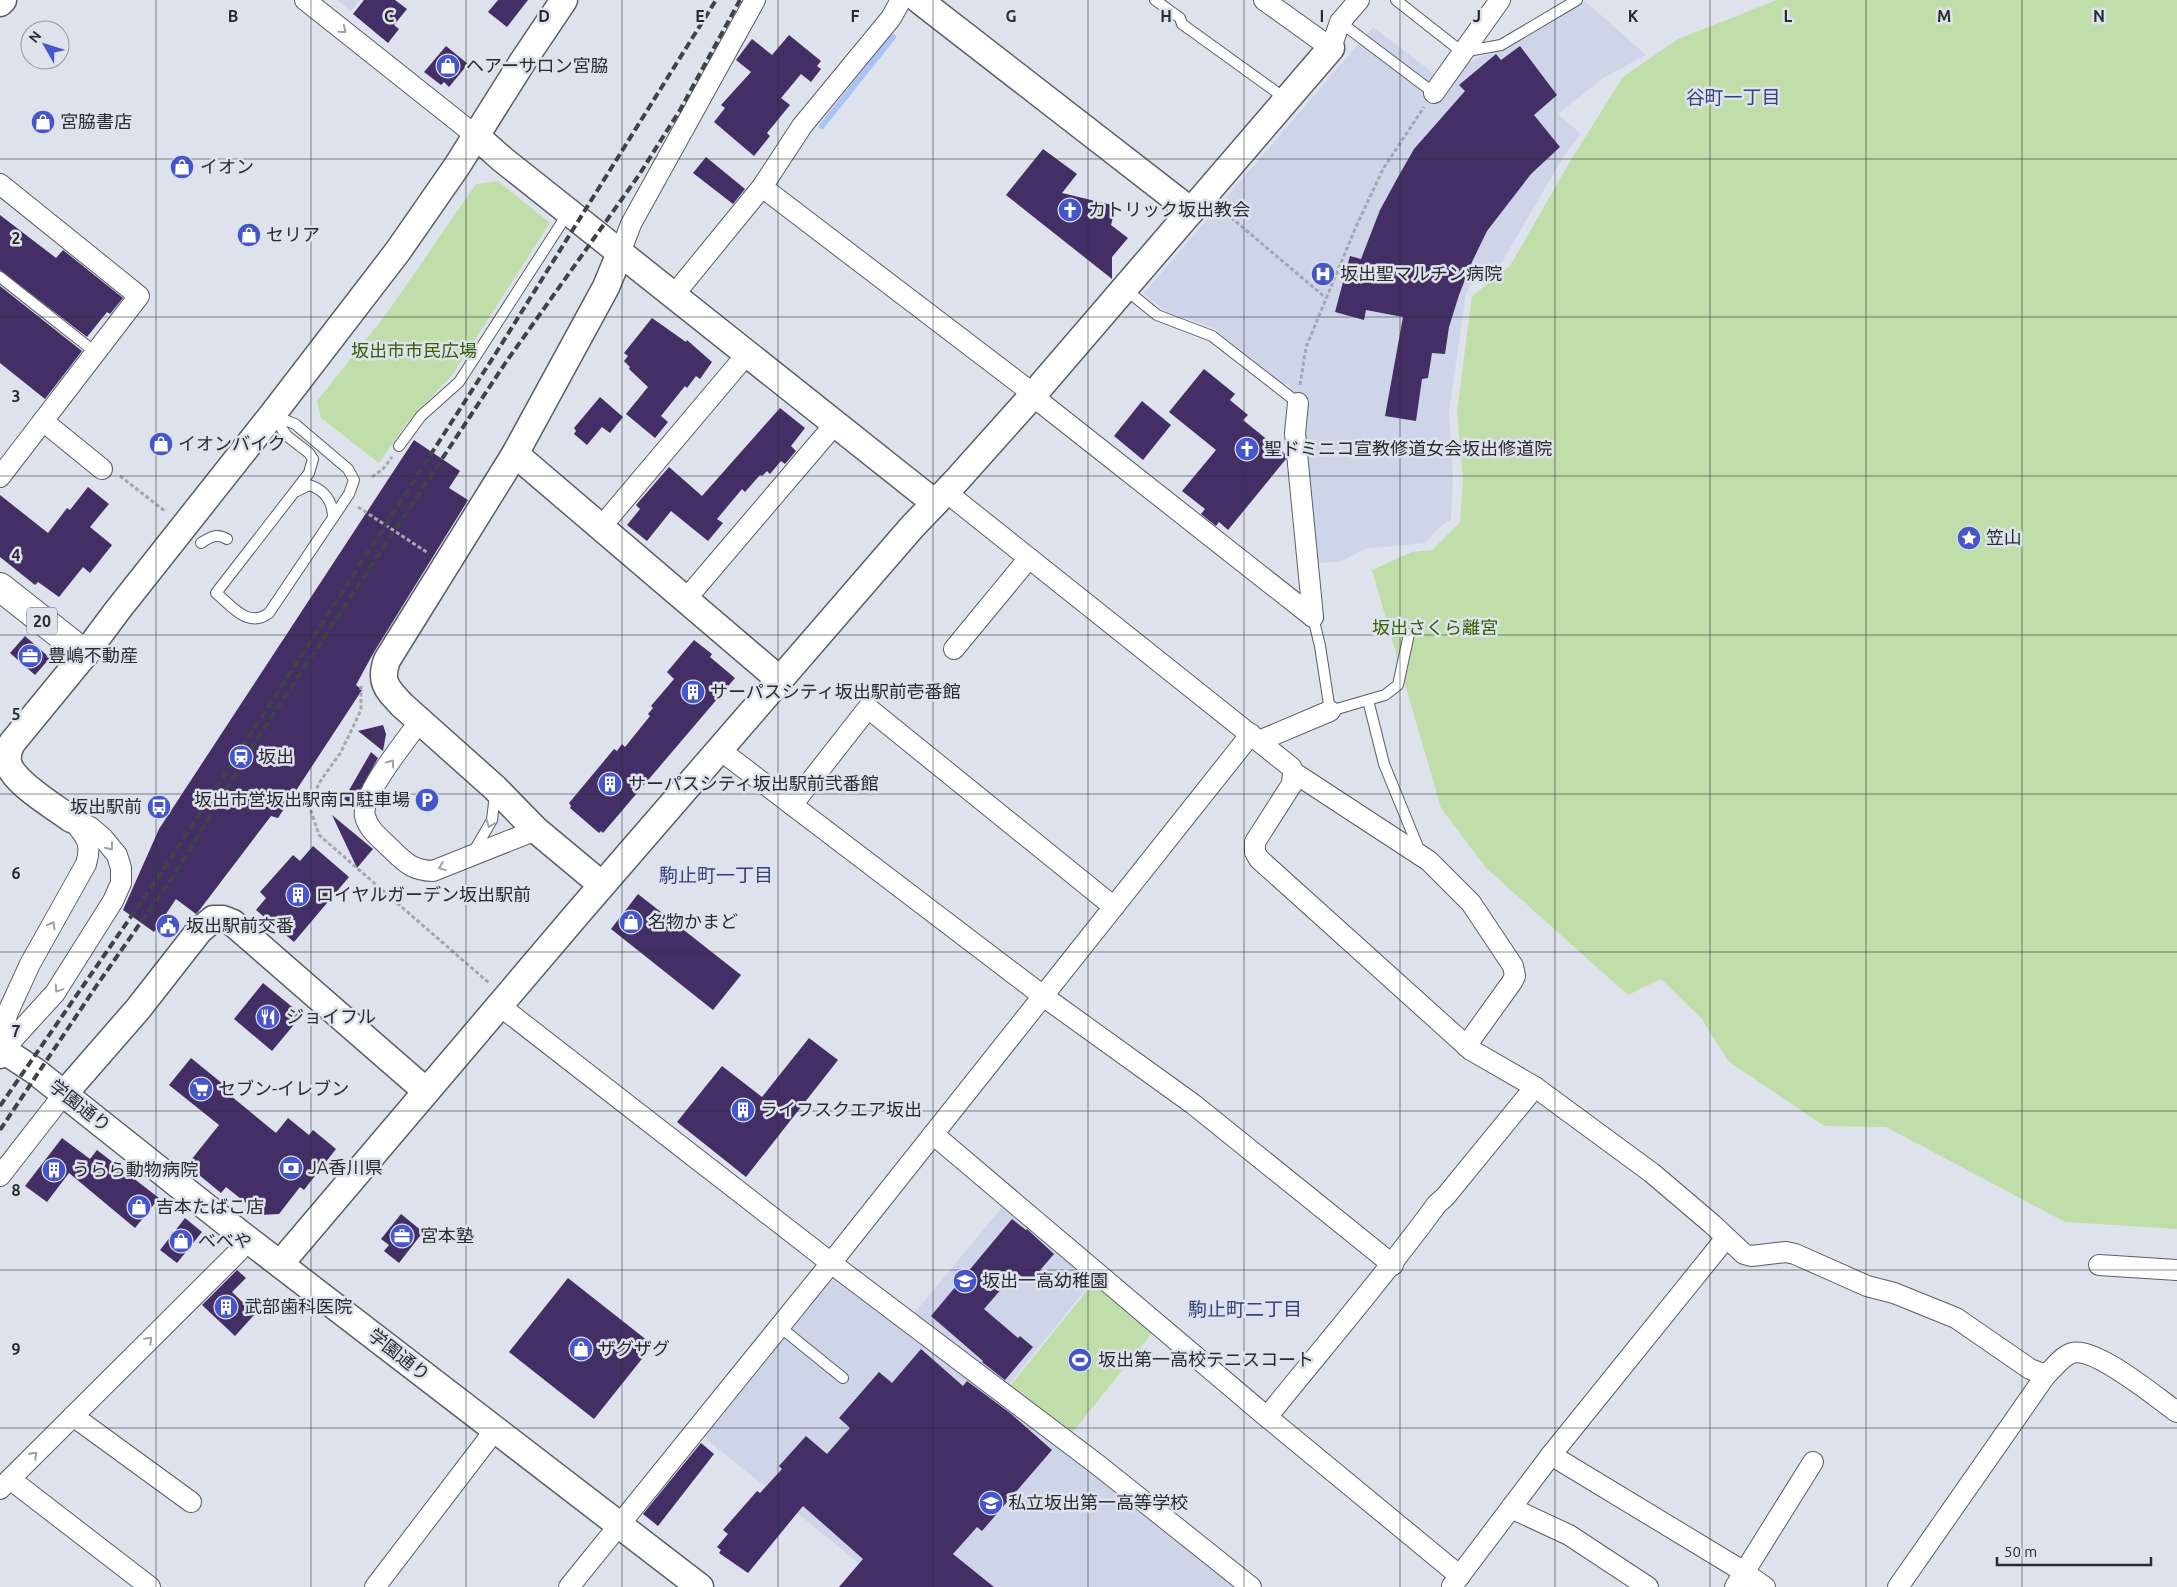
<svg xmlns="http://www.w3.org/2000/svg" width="2177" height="1587" viewBox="0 0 2177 1587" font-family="Ubuntu,'Noto Sans JP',sans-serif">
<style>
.built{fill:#cfd5e8}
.green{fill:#c0deaa}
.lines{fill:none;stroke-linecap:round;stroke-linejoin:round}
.stream{stroke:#a7c4f4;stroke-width:6}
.building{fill:#432f66}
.service-casing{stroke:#5a5e68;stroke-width:12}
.minor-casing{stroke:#5a5e68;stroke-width:22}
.tertiary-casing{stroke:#5a5e68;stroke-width:29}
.primary-casing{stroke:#5a5e68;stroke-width:30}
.path{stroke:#a4a7af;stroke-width:3;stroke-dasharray:4 2.5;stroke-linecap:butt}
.service{stroke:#fff;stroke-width:10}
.minor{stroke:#fff;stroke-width:20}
.tertiary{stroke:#fff;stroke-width:26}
.primary{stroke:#fff;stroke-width:28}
.rail{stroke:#414247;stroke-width:4;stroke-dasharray:8 4;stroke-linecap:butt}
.oneway{stroke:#9fa0a1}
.grid{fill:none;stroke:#2a2b2f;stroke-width:1;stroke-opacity:0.55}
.labels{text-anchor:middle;stroke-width:5;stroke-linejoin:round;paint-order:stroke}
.shield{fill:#dee2ed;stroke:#606268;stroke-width:1}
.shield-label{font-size:16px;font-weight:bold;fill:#2a2b2f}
.poi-label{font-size:18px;fill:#2a2b2f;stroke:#dee2ed;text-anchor:start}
.park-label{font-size:18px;fill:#366000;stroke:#dee2ed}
.street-label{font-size:18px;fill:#2a2b2f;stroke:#dee2ed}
.neighbourhood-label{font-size:19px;fill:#35427d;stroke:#dee2ed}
.grid-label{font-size:16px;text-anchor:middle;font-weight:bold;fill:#2a2b2f;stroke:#dee2ed;stroke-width:5;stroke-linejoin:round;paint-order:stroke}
</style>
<rect width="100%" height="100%" fill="#dee2ed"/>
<g class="built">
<path d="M337 0H360L351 11Z"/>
<path d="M1585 1 1646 55 1603 78 1558 114 1581 134 1565 154 1502 262 1470 286 1466 293 1449 411 1453 478 1451 519 1438 529 1425 543 1365 549 1340 562 1313 563 1288 409 1290 383 1284 385 1213 328 1164 310 1143 294 1373 27 1449 85 1467 63 1504 47Z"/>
<path d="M1003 1206 1094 1279 1005 1389 912 1316Z"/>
<path d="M828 1277 851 1285 1246 1587H888L700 1434Z"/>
</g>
<g class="green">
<path d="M1777 0H2177V1229L2065 1222 1886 1127 1824 1126 1728 1061 1702 1019 1661 979 1628 995 1486 868 1441 808 1403 677 1394 679 1397 657 1372 570 1412 552 1432 550 1460 522 1463 480 1457 412 1472 296 1510 266 1572 158 1623 77 1678 39Z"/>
<path d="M498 181 550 223 453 374 407 423 379 463 321 418 317 401 387 313 476 184Z"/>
<path d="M1094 1282 1154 1331 1067 1439 1007 1390Z"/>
</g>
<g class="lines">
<path class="stream" d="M822 126 893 37"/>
</g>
<g class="building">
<path d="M364 0H395L407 9 394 25 399 29 388 43 353 14Z"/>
<path d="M498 0H528L507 27 488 12Z"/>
<path d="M789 35 821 61 817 66 821 69 811 82 801 74 781 98 790 105 767 133 770 136 754 156 714 122 725 108 721 105 751 72 736 60 752 39 772 55Z"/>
<path d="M446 46 468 64 449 87 444 82 441 85 424 72Z"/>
<path d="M1520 46 1557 95 1534 115 1560 147 1531 174 1487 231 1472 262 1459 295 1449 327 1445 354 1432 353 1428 378 1422 379 1416 421 1385 416 1403 317 1366 310 1364 320 1335 312 1350 256 1361 259 1380 210 1398 177 1414 149 1465 91 1459 85 1496 54 1501 60Z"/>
<path d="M1043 149 1077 174 1062 193 1116 206 1111 225 1128 238 1112 257V279L1006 195Z"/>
<path d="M706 157 745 189 733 204 693 173Z"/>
<path d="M0 215 56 258 63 250 123 298 110 314 107 312 87 337 0 270Z"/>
<path d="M0 286 82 351 45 399 0 363Z"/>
<path d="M652 318 686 342 687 340 712 362 700 379 696 376 687 388 685 386 661 416 668 422 655 438 626 414 648 387 629 369 630 367 624 361 628 356 624 353Z"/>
<path d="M1204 369 1235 394 1230 400 1248 415 1243 420 1285 454 1286 459 1228 530 1219 522 1216 526 1201 514 1205 509 1182 491 1216 450 1169 412Z"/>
<path d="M600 397 623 417 610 433 602 427 587 445 574 434 576 431 574 428Z"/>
<path d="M1142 401 1171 425 1143 460 1114 436Z"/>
<path d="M780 408 805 428 791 446 796 451 785 464 781 461 770 474 767 471 762 476 760 475 745 492 742 489 717 519 723 523 708 541 671 511 647 541 627 525 640 509 636 505 669 467 702 496Z"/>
<path d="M414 440 460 471 449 488 468 500 374 652 356 685 362 690 278 818 271 816 198 912 196 914 176 899 154 932 123 910 159 829Z"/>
<path d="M88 487 109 504 90 527 112 545 90 573 83 567 59 597 38 582 35 585 0 557V495L48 533 67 508 70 510Z"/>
<path d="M25 636 50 658 35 675 10 653Z"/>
<path d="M694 640 712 654 710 657 735 678 603 833 601 831 599 833 570 808 571 806 569 803 614 749 617 751 622 744 625 747 650 716 648 714 653 708 651 706 674 679 667 672Z"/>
<path d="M383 725 386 734 383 751 358 731Z"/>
<path d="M371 752 378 758 352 805 344 799Z"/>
<path d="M332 815 373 849 357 868Z"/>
<path d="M313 846 349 877 294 942 256 910 266 898 260 892 293 855 300 861Z"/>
<path d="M638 894 741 975 713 1010 611 929Z"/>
<path d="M263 983 302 1015 272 1051 234 1019Z"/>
<path d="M809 1038 838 1060 746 1177 677 1122 722 1066 762 1097Z"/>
<path d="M191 1058 234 1093 231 1096 276 1133 288 1118 309 1135 313 1130 336 1149 304 1190 300 1187 279 1214 261 1215 226 1187 221 1193 187 1165 219 1125 169 1085Z"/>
<path d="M62 1138 90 1159 97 1150 159 1198 135 1228 69 1173 47 1202 25 1186Z"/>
<path d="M401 1214 423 1232 399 1263 384 1251 389 1245 381 1239Z"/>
<path d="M185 1218 202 1232 177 1263 160 1250Z"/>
<path d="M1012 1219 1026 1230 1027 1229 1054 1254 1029 1283 1016 1272 984 1309 1018 1338 1020 1336 1033 1347 1005 1380 982 1362 983 1361 931 1316Z"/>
<path d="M237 1270 246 1278 232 1292 255 1314 235 1336 202 1305Z"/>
<path d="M568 1278 653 1345 594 1419 509 1352Z"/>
<path d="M921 1349 963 1386 967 1381 1010 1413 1052 1450 982 1531 977 1527 953 1554 994 1587H839L863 1559 803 1506 748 1573 719 1553 721 1550 717 1547 728 1534 723 1530 757 1491 760 1493 782 1469 779 1466 806 1436 827 1454 850 1428 839 1418 879 1372 892 1383Z"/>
<path d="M701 1443 714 1454 658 1526 643 1514Z"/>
</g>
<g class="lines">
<g class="service-casing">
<g id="service">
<path d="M1155 0 1180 18 1182 24 1275 91 1285 101"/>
<path d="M1396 0 1462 52 1501 45 1577 0"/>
<path d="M1340 22 1434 93"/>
<path d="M0 277 95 352"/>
<path d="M1125 289 1157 315 1212 336 1298 403"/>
<path d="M272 415 295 424 348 469 354 480 349 494 269 613C248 629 232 606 216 593L309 473 313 459 309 453 287 436Z"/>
<path d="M399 446 421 416 459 382 568 213"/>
<path d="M297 491 309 485C325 490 333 502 333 518"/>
<path d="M201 543C210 537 217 533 227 539"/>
<path d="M1313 617 1320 646 1330 711 1385 695 1398 685 1409 634"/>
<path d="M1368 700 1384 764 1420 852"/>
<path d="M474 851 492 820 495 794"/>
<path d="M780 1327 843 1378"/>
</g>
</g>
<g class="minor-casing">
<g id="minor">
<path d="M305 0 475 135"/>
<path d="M1264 0 1331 48 1340 22 1359 0"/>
<path d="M1434 93 1500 0"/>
<path d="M0 184 139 296 0 477"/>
<path d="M762 187 1023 386 1044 405 1313 617"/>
<path d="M620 253 631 224 755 0"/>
<path d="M673 296 762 187 802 126 891 18 901 0"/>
<path d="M1298 403 1295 433 1313 617"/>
<path d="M43 421 102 469"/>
<path d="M946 492 1291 767 1293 772 1292 784 1255 842V852L1259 859 1471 1050 1535 1087 1652 1173 1712 1224 1744 1254 1751 1256 1786 1252 1795 1254 1867 1286 1894 1293 1956 1318 2030 1369 2046 1375C2054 1368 2062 1356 2072 1353 2095 1346 2157 1398 2177 1412"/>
<path d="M601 527 747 354"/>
<path d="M686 599 835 424"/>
<path d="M954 649 1029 558"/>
<path d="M420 721C407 739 360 796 365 816 368 829 379 837 388 846 404 861 410 870 433 871L536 830"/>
<path d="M1259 741 1330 711"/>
<path d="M720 750 1043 996 1193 1104 1393 1265"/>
<path d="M1293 772 1429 861 1471 903 1513 966 1515 976 1512 982 1466 1046"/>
<path d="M792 805 868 708 1114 907"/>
<path d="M500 1006 831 1263 1098 1465 1251 1587"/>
<path d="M3 1050 55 993 113 901 121 883V868L117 855 103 838 90 827 71 819"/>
<path d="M3 1050 6 1018 8 1012 30 964 86 864C92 844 87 838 74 822"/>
<path d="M933 1134 1267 1417 1460 1576"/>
<path d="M0 1176 64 1094"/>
<path d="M2099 1265 2177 1270"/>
<path d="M73 1416 191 1502"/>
<path d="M1267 1417C1324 1346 1384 1277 1437 1204L1445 1197 1535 1087"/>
<path d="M1551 1455 1736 1567 1765 1587"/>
<path d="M10 1479 150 1587"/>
<path d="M0 1489 238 1252 247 1239"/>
<path d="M1511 1508 1569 1535 1648 1587"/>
<path d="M1452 1586 1551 1455 1726 1238"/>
<path d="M375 1587 495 1430"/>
<path d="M569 1587 831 1263 1251 734"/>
<path d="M1735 1587 1813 1462"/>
<path d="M1898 1587 2046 1375"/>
</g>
</g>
<g class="tertiary-casing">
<g id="tertiary">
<path d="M919 0 1191 211"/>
<path d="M0 3 3 0"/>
<path d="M475 135 502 159 935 503"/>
<path d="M515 454 780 680"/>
<path d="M71 819C55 807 12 782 8 762 7 756 9 749 12 743L85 654 117 611 272 415 398 251 457 166 523 61 564 0"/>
<path d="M602 885 536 830 495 788 402 705C387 689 379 682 387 660L515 454 606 287 620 253"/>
<path d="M0 1055 3 1050 35 1071 229 1225 700 1587"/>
<path d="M64 1094 138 1009 199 931 213 919H223L233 923 426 1091"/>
<path d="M280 1264 578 913 912 527 957 480 1033 395 1331 48"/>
</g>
</g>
<g class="primary-casing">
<path id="primary" d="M0 587 85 654"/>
</g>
<g class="path">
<path d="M1221 209 1326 298"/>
<path d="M1300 385 1306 347 1355 229 1383 169 1424 107"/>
<path d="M120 476 166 512"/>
<path d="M372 477 383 469 392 457"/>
<path d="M358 507 428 553"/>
<path d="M361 686V710L341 752 319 783 314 796 311 811 319 835 489 983"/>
</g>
<use href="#service" class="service"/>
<use href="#minor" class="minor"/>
<use href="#tertiary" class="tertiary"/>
<use href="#primary" class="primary"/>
<g class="rail">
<path d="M0 1106 166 866 496 353 716 0"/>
<path d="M0 1130 97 985 176 872 261 733 506 362 639 175 680 110 740 0"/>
</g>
</g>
<defs><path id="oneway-chevron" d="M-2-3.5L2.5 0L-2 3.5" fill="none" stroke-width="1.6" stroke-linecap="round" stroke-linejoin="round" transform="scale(1.25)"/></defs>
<g class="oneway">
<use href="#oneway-chevron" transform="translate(343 30) rotate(39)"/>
<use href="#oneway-chevron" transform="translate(391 763) rotate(-55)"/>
<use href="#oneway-chevron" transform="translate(490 824) rotate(111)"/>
<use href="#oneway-chevron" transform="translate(110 847) rotate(52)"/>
<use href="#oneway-chevron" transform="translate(442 867) rotate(158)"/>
<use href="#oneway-chevron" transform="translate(52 925) rotate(-61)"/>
<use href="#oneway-chevron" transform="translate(58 989) rotate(124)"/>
<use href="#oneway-chevron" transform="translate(149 1340) rotate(-45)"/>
<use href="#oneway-chevron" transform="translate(34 1455) rotate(-45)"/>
</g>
<path class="grid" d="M156 0V1587M311 0V1587M466 0V1587M622 0V1587M778 0V1587M933 0V1587M1088 0V1587M1244 0V1587M1400 0V1587M1555 0V1587M1710 0V1587M1866 0V1587M2022 0V1587M0 159H2177M0 317H2177M0 476H2177M0 635H2177M0 794H2177M0 952H2177M0 1111H2177M0 1270H2177M0 1428H2177"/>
<defs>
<g id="shop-disc" transform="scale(1.25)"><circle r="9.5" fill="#4555ca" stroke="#dee2ed"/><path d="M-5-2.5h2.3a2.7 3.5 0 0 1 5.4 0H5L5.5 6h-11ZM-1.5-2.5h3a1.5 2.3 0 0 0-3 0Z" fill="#fff"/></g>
<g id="church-disc" transform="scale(1.25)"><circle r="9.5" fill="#4555ca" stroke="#dee2ed"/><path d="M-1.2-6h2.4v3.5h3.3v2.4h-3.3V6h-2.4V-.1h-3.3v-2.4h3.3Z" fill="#fff"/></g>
<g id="hospital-disc" transform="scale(1.25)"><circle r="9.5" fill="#4555ca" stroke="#dee2ed"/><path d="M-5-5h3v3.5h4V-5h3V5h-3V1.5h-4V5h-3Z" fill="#fff"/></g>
<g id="sight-disc" transform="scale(1.25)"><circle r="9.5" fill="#4555ca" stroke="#dee2ed"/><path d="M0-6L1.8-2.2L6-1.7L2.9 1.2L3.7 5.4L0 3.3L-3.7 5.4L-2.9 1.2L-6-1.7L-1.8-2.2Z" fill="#fff"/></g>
<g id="office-disc" transform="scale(1.25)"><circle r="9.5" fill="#4555ca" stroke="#dee2ed"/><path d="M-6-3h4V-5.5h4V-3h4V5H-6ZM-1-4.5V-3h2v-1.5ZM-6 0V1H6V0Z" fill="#fff"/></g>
<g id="building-disc" transform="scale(1.25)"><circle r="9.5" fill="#4555ca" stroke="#dee2ed"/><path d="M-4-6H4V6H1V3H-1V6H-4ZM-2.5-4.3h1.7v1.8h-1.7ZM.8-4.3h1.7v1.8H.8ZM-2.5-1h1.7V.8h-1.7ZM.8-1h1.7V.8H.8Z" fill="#fff"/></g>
<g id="station-disc" transform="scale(1.25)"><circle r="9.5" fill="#4555ca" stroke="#dee2ed"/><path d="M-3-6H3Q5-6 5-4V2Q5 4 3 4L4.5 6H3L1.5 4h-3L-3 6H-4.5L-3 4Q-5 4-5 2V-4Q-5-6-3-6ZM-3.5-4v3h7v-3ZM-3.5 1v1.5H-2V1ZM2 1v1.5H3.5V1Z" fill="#fff"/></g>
<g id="parking-disc" transform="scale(1.25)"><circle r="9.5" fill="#4555ca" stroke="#dee2ed"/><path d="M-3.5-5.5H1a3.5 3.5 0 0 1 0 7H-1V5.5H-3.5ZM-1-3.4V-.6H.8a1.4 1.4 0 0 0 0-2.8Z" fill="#fff"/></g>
<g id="bus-disc" transform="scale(1.25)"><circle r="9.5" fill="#4555ca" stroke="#dee2ed"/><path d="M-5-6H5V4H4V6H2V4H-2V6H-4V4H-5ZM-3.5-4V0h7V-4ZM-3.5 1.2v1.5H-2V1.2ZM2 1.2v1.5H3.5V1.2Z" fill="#fff"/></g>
<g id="civic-disc" transform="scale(1.25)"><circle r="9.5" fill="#4555ca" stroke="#dee2ed"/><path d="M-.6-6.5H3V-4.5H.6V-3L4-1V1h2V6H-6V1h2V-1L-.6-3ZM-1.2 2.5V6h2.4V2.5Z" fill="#fff"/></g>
<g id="restaurant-disc" transform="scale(1.25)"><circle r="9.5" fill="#4555ca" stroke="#dee2ed"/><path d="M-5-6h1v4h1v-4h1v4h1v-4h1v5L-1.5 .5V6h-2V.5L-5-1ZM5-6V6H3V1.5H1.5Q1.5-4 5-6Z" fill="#fff"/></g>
<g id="supermarket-disc" transform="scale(1.25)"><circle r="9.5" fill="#4555ca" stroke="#dee2ed"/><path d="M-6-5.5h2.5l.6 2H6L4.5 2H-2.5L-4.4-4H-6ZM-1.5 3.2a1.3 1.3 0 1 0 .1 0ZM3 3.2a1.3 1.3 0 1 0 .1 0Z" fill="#fff"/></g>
<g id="bank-disc" transform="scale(1.25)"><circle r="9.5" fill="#4555ca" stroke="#dee2ed"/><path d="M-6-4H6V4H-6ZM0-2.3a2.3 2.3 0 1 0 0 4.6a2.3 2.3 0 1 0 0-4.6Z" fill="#fff"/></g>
<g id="school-disc" transform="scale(1.25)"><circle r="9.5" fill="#4555ca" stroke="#dee2ed"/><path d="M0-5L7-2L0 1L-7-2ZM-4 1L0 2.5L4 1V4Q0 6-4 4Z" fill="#fff"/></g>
<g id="stadium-disc" transform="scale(1.25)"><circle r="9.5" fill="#4555ca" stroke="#dee2ed"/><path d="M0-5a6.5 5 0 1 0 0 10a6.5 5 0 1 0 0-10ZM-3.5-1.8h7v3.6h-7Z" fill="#fff"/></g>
</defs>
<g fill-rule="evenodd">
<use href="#shop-disc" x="448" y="66"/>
<use href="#shop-disc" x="43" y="122"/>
<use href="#shop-disc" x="182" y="167"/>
<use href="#church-disc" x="1070" y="210"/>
<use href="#shop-disc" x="249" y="235"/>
<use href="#hospital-disc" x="1323" y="274"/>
<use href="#shop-disc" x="161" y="444"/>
<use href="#church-disc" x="1247" y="449"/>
<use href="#sight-disc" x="1969" y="538"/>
<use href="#office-disc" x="30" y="656"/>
<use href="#building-disc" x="693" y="692"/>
<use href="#station-disc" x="241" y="757"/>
<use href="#building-disc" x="610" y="784"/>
<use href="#parking-disc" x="427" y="800"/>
<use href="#bus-disc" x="159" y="807"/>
<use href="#building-disc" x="298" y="895"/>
<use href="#shop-disc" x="631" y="922"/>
<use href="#civic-disc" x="168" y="926"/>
<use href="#restaurant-disc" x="268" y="1017"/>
<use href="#supermarket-disc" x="201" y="1089"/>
<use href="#building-disc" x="743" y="1110"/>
<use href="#bank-disc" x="291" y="1168"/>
<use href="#building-disc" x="54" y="1170"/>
<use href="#shop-disc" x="139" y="1207"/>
<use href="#office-disc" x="402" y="1236"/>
<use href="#shop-disc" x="181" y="1241"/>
<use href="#school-disc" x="965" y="1281"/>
<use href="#building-disc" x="226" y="1307"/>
<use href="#shop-disc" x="581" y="1349"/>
<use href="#stadium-disc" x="1080" y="1360"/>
<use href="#school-disc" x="991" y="1503"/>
</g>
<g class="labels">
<rect class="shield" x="27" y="607.5" width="30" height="27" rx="4"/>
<g class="shield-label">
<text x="42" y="627">20</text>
</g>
<g class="poi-label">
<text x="466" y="72">ヘアーサロン宮脇</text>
<text x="60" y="128">宮脇書店</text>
<text x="200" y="173">イオン</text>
<text x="1088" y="216">カトリック坂出教会</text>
<text x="266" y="241">セリア</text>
<text x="1340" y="280">坂出聖マルチン病院</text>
<text x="178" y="450">イオンバイク</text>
<text x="1264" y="455">聖ドミニコ宣教修道女会坂出修道院</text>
<text x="1986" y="544">笠山</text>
<text x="48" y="662">豊嶋不動産</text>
<text x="710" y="698">サーパスシティ坂出駅前壱番館</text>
<text x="258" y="763">坂出</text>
<text x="628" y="790">サーパスシティ坂出駅前弐番館</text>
<text x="410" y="806" text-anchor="end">坂出市営坂出駅南口駐車場</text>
<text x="142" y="813" text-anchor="end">坂出駅前</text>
<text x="316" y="901">ロイヤルガーデン坂出駅前</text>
<text x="648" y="928">名物かまど</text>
<text x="186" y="932">坂出駅前交番</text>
<text x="286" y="1023">ジョイフル</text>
<text x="218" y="1095">セブン-イレブン</text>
<text x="760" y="1116">ライフスクエア坂出</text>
<text x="308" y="1174">JA香川県</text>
<text x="72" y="1176">うらら動物病院</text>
<text x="156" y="1213">吉本たばこ店</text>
<text x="420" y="1242">宮本塾</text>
<text x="198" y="1247">べべや</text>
<text x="982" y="1287">坂出一高幼稚園</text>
<text x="244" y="1313">武部歯科医院</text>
<text x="598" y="1355">ザグザグ</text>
<text x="1098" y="1366">坂出第一高校テニスコート</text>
<text x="1008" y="1509">私立坂出第一高等学校</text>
</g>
<g class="park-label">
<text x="414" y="357">坂出市市民広場</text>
<text x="1435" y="634">坂出さくら離宮</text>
</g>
<g class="street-label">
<text transform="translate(80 1106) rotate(38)" y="6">学園通り</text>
<text transform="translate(399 1355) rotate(38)" y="6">学園通り</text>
</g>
<g class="neighbourhood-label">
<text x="1733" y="104">谷町一丁目</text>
<text x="716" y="882">駒止町一丁目</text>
<text x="1245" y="1316">駒止町二丁目</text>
</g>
</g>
<g class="grid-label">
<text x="233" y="22">B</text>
<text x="389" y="22">C</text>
<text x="544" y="22">D</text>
<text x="700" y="22">E</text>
<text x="855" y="22">F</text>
<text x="1011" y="22">G</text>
<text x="1166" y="22">H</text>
<text x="1322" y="22">I</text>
<text x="1477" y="22">J</text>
<text x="1633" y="22">K</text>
<text x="1788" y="22">L</text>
<text x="1944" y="22">M</text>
<text x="2099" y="22">N</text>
<text x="16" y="244">2</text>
<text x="16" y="402">3</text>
<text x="16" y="561">4</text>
<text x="16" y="720">5</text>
<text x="16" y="879">6</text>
<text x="16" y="1037">7</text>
<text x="16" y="1196">8</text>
<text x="16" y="1355">9</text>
</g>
<g transform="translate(45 45) rotate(309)"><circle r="24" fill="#dee2ed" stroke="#9699a1"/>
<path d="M0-4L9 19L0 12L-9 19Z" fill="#4555ca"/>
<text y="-8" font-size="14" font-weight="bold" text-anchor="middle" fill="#2a2b2f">N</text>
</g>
<path d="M1997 1557v8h154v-8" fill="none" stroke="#2a2b2f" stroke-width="2.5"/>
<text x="2004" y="1557" font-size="15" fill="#2a2b2f" stroke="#dee2ed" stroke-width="4" paint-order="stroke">50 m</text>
</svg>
